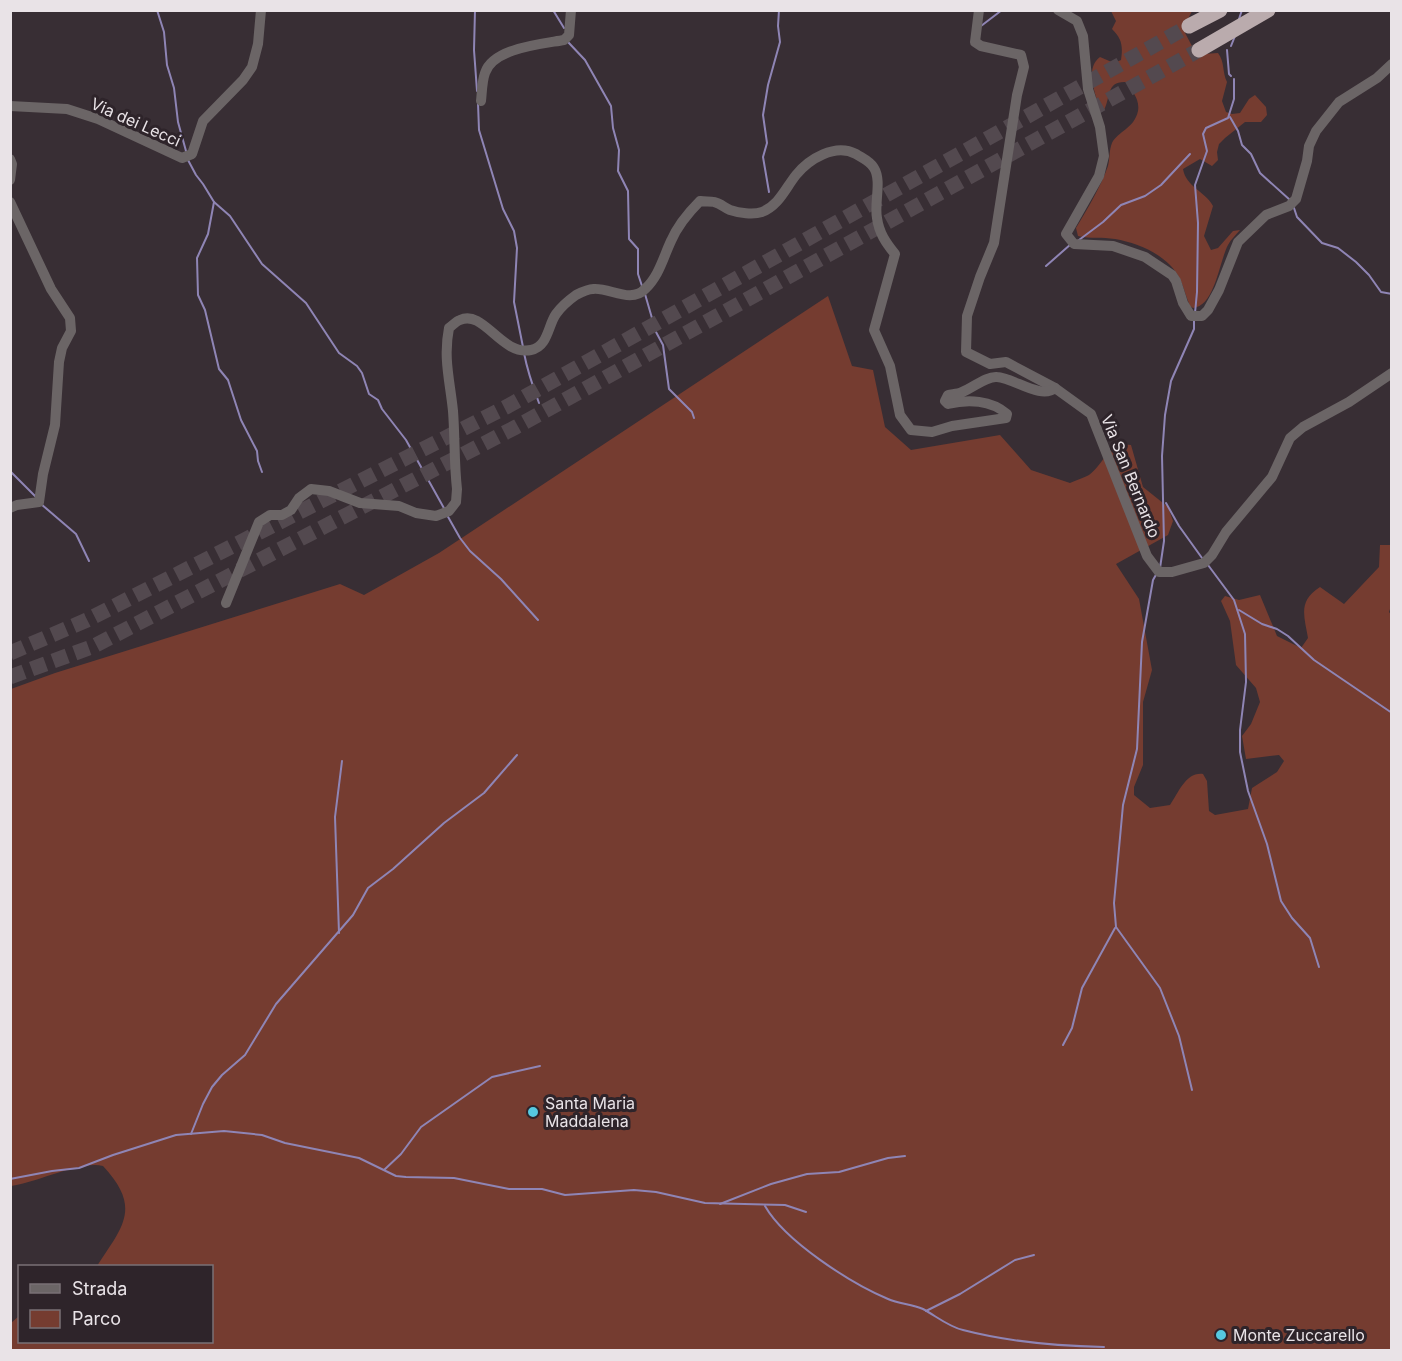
<svg xmlns="http://www.w3.org/2000/svg" width="1402" height="1361" viewBox="0 0 1402 1361" font-family="Inter,sans-serif">
<style>
.green{fill:#753c30}
.lines{fill:none;stroke-linecap:round;stroke-linejoin:round}
.stream{stroke:#8f85b5;stroke-width:2}
.highway-tunnel{stroke:#53494f;stroke-width:15;stroke-dasharray:15 8;stroke-linecap:butt}
.minor{stroke:#6b6566;stroke-width:10}
.highway{stroke:#baabad;stroke-width:15}
.poi-dot{fill:#56c9e0;stroke:#2e242a;stroke-width:2}
.labels{text-anchor:middle;stroke-width:6;stroke-linejoin:round;paint-order:stroke}
.street-label{font-size:16px;fill:#e9e3e7;stroke:#2e242a}
.poi-label{font-size:16px;fill:#e9e3e7;stroke:#2e242a;text-anchor:start}
</style>
<rect width="100%" height="100%" fill="#382e34"/>
<g class="green">
<path d="M1111 11H1192L1183 29 1193 48 1204 54 1218 53C1225 62 1222 72 1227 82L1222 101 1226 112 1232 114 1240 113 1249 99 1255 95 1266 107 1267 115 1261 122H1245L1225 138 1219 144 1217 152 1218 160 1212 166 1200 159 1183 169C1186 187 1205 191 1213 206L1204 236 1211 250 1218 248 1233 231 1240 230C1236 235 1231 239 1228 245 1219 262 1215 306 1193 308L1190 306C1186 297 1184 288 1180 279 1169 256 1139 243 1115 239 1102 237 1091 239 1078 236L1076 228C1088 208 1100 188 1108 166 1110 158 1109 150 1112 143 1118 131 1134 129 1138 111 1140 99 1132 91 1126 82 1106 81 1111 97 1104 110L1100 111C1096 94 1084 69 1100 57L1114 63 1121 60C1123 46 1122 39 1112 29L1116 21Z"/>
<path d="M828 296 852 366 873 370 885 427 911 450 1000 435 1031 470 1070 483C1076 480 1084 478 1089 475 1104 464 1108 442 1131 445L1143 487 1168 507 1173 521 1168 535 1116 564 1139 599 1152 670 1143 702V765L1134 787V795L1150 808 1170 805C1179 792 1186 772 1203 774L1207 781 1209 811 1215 815 1248 809 1252 788 1277 772 1284 761 1279 755 1246 759 1242 736 1251 724 1260 702 1256 688 1236 665 1230 621 1221 601 1225 596 1239 600 1260 595 1277 636 1301 648 1308 638C1304 615 1298 601 1320 587L1344 604 1379 567 1380 545H1391L1392 603 1389 612 1392 616 1391 1350H11V1323L19 1316 20 1342H212V1266H97C123 1226 142 1208 103 1166 81 1160 36 1183 11 1186V689L55 673 340 584 364 595 439 553Z"/>
</g>
<g class="lines">
<g class="stream">
<path d="M157 10 164 32 167 65 174 88 178 122 186 151"/>
<path d="M475 10 474 50 477 91"/>
<path d="M553 10 564 28"/>
<path d="M1239 19 1242 10"/>
<path d="M981 26 1002 10"/>
<path d="M568 42 585 60 611 106 613 128 619 150 618 171 628 191 629 239 638 249V274L642 286"/>
<path d="M1231 46 1235 36"/>
<path d="M1227 50 1229 74 1231 76"/>
<path d="M478 103 479 130 503 209 514 231 517 248 514 302 523 347"/>
<path d="M1230 117 1238 131 1242 145 1251 154 1260 173 1290 200"/>
<path d="M188 160 196 175 203 184 214 202 230 216 262 264 306 303 339 353 357 366 362 373 369 394 378 400 382 409 406 440 445 510"/>
<path d="M769 192 763 157 767 143 763 115 768 85 780 42 778 26 779 10"/>
<path d="M214 202 208 234 197 258 198 295 205 310 219 369 228 380 241 420 257 451 258 461 262 472"/>
<path d="M1294 208 1297 217 1322 243 1338 248 1356 262 1369 275 1381 292 1392 294"/>
<path d="M1079 240 1103 222 1121 205 1145 196 1161 185 1190 154"/>
<path d="M1046 266 1071 244"/>
<path d="M645 294 656 332 663 345 669 389 692 412 694 418"/>
<path d="M1195 313 1197 292 1198 223 1195 185 1207 151 1203 134 1206 128 1228 118 1234 99V79"/>
<path d="M524 353C527 369 533 387 539 403"/>
<path d="M10 471 36 497"/>
<path d="M1166 503 1179 526 1202 558"/>
<path d="M41 504 76 534 89 561"/>
<path d="M447 515 460 538 470 551 501 579 538 620"/>
<path d="M1208 565 1234 600 1245 634 1246 682 1240 730V752L1248 791 1267 844 1281 901 1292 918 1310 938 1319 967"/>
<path d="M1160 568 1164 541 1162 456 1165 415 1171 381 1194 329V319"/>
<path d="M1157 573 1153 580 1142 642 1137 749 1123 805 1114 903 1116 927 1160 988 1179 1036 1192 1090"/>
<path d="M1239 610 1262 624 1277 629 1288 636 1314 660 1392 713"/>
<path d="M339 933 335 817 342 761"/>
<path d="M1063 1045 1072 1028 1082 988 1115 928"/>
<path d="M191 1134 203 1104 212 1087 222 1075 245 1055 276 1004 353 915 368 888 393 869 444 823 484 793 517 755"/>
<path d="M384 1170 401 1154 421 1127 492 1077 540 1066"/>
<path d="M10 1179 52 1171 79 1168 113 1155 176 1135 224 1131 262 1135 285 1143 359 1158 396 1176 406 1177 454 1178 509 1189H542L565 1195 634 1190 656 1192 705 1203 785 1205 806 1212"/>
<path d="M720 1204 771 1184 807 1174 839 1172 888 1158 905 1156"/>
<path d="M765 1206C785 1241 850 1283 888 1299 899 1304 911 1304 923 1309 936 1316 949 1327 963 1330 1009 1342 1057 1346 1104 1347"/>
<path d="M926 1311 960 1294 1015 1260 1034 1255"/>
</g>
<g class="highway-tunnel">
<path d="M10 653 87 620 508 406 1189 26"/>
<path d="M10 677 94 646 516 427 1199 50"/>
</g>
<g class="minor">
<path d="M979 10 975 42 981 46 1021 55 1024 67 1017 95 994 243 980 277 967 316 966 352 990 364 1006 362 1055 388 1091 414 1147 556 1159 572H1172L1204 563 1212 555 1226 532 1272 477 1290 438 1303 427 1349 402 1392 373"/>
<path d="M1058 10 1077 21 1083 36 1088 89 1100 127 1104 156 1099 176 1066 234 1074 244 1113 246 1145 257 1172 275 1176 281 1183 303 1191 316H1202L1208 310 1219 290 1238 242 1266 215 1289 206 1296 199 1307 161 1309 146 1316 131 1339 102 1377 78 1392 64"/>
<path d="M481 101C482 92 482 81 485 73 493 48 542 44 564 40L569 35 571 10"/>
<path d="M10 106 67 109 98 119 182 158 192 154 203 121 243 80 252 67 258 44 261 10"/>
<path d="M10 159 12 164 10 180"/>
<path d="M10 202 51 289 70 318 71 331 62 348 59 362 55 425 43 474 39 502 17 505 10 508"/>
<path d="M226 603 259 522 270 515H282L291 510 299 498 311 489 329 491 360 503 399 506 416 513 436 516 449 511 456 502 457 489C454 463 455 437 453 411 450 381 443 358 449 328 452 326 456 321 460 320 484 309 501 356 531 350 548 347 548 325 556 314 561 307 569 300 576 295 580 293 588 289 593 289 609 287 631 304 645 289 659 276 663 258 671 241 677 227 689 212 700 201 705 202 710 201 714 202 720 203 725 208 730 210 739 213 753 215 762 212 779 205 785 189 796 175 809 159 835 143 856 154 862 158 870 161 874 168 882 181 874 203 877 218 879 233 886 243 895 254L874 330 890 366 900 415 911 430 932 432 952 426 1006 418 1007 414C991 400 968 399 948 404L945 401 948 395C952 394 958 394 962 392 973 388 986 376 997 377 1014 378 1041 400 1055 388"/>
</g>
<g class="highway">
<path d="M1189 26 1220 10"/>
<path d="M1199 50 1268 10"/>
</g>
</g>
<g class="poi-dot">
<circle cx="533" cy="1112" r="6"/>
<circle cx="1221" cy="1335" r="6"/>
</g>
<g class="labels">
<g class="street-label">
<text transform="translate(136 122) rotate(24)" y="6">Via dei Lecci</text>
<text transform="translate(1131 476) rotate(68)" y="6">Via San Bernardo</text>
</g>
<g class="poi-label">
<text x="545" y="1109">Santa Maria<tspan x="545" dy="18">Maddalena</tspan></text>
<text x="1233" y="1341">Monte Zuccarello</text>
</g>
</g>
<rect width="1402" height="1361" fill="none" stroke="#e9e3e7" stroke-width="24"/>
<rect x="18" y="1265" width="195" height="78" fill="#2e242a" stroke="#797076" stroke-width="1.5"/>
<rect x="30" y="1284" width="30" height="9" fill="#6b6566" stroke="#797076" stroke-width="1.5"/>
<text x="72" y="1295" font-size="18" fill="#e9e3e7">Strada</text>
<rect x="30" y="1310" width="30" height="18" fill="#753c30" stroke="#797076" stroke-width="1.5"/>
<text x="72" y="1325" font-size="18" fill="#e9e3e7">Parco</text>
</svg>
